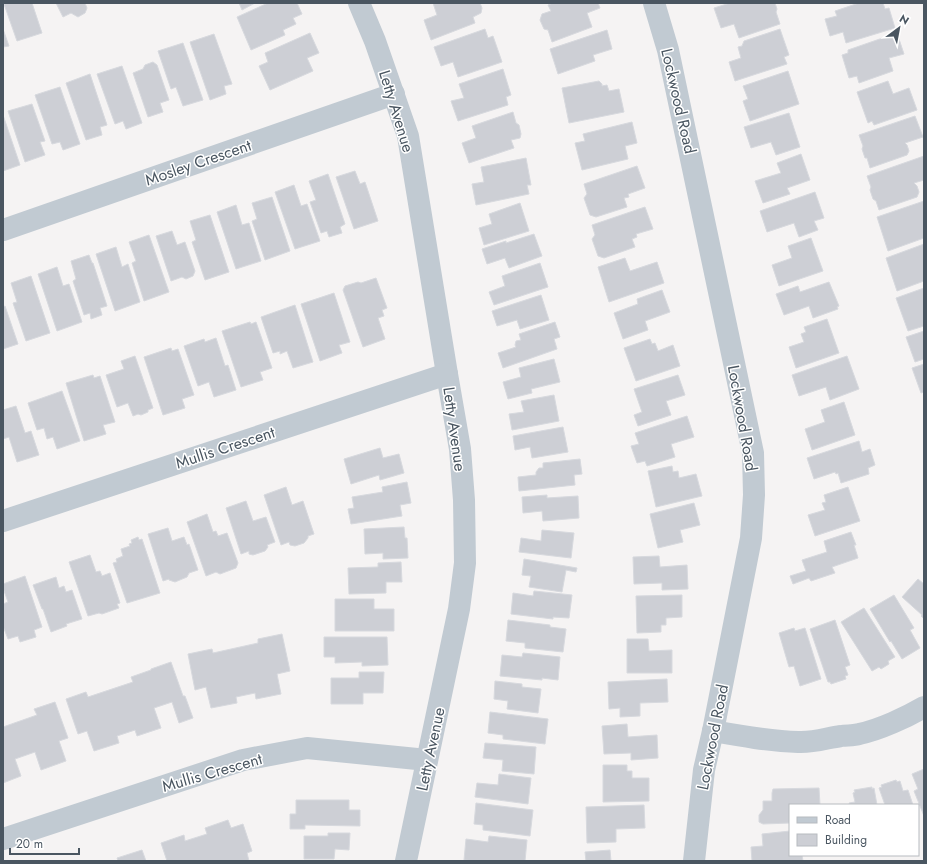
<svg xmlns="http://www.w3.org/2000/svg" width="927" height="864" viewBox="0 0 927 864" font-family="Jost,sans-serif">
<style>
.building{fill:#cdcfd5;stroke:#d7d9de}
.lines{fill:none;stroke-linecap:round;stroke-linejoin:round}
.minor{stroke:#c1cad2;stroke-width:22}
.labels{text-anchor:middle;stroke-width:3;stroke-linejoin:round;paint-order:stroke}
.street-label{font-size:16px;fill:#4a5661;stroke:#fff}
</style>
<rect width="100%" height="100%" fill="#f5f3f3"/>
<g class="building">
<path d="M7 3H32L42 33 17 41 4 4Z"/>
<path d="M56 3H85L87 8 85 13 78 17 71 13 63 17Z"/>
<path d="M239 3H255L242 10Z"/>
<path d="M268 3H297L302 14 293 18 296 24 283 30 285 35 251 50 237 17Z"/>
<path d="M433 3H480L482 8 481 13 473 17 475 23 431 40 424 20 437 15Z"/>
<path d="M553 3H598L600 8 587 13 592 27 552 42 548 30 544 29 540 20 542 14 551 11 548 5Z"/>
<path d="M730 3H775L777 9 776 12 780 24 739 38 734 24 721 28 714 8Z"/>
<path d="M859 3H883L885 9 889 8 895 28 846 43 843 32 830 36 825 19 837 16 835 11Z"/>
<path d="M3 29 9 46 3 47Z"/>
<path d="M485 29 488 38 493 36 502 62 458 77 453 62 441 66 434 47Z"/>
<path d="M780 29 789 55 784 57 787 64 735 81 729 62 741 58 738 47 742 46 744 41Z"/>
<path d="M607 30 612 49 593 55 595 61 558 74 550 49Z"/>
<path d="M310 33 319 53 307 58 313 71 270 90 259 66 268 62 265 53Z"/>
<path d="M897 33 904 54 889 58 893 71 859 83 857 76 849 78 842 55 848 53V50Z"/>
<path d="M214 34 232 84 224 86 226 94 210 100 190 42Z"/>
<path d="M183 43 203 100 183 106 176 87 171 89 158 51Z"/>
<path d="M153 62 157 65 169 100 160 103 163 112 148 117 133 73 143 69 145 65Z"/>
<path d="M122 66 142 123 126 129 123 121 115 124 97 74Z"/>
<path d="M503 69 511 95 506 97 508 105 458 121 451 101 464 98 459 84Z"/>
<path d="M788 71 799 104 750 121 743 101 748 99 743 86Z"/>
<path d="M90 74 107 125 100 127 102 135 86 140 66 83Z"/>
<path d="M599 81 602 84V86L607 85 609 91 619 89 624 112 569 123 562 88Z"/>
<path d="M888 81 893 94 909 88 917 110 874 125 872 121 868 123 857 92Z"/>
<path d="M60 87 80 144 63 150 60 142 52 144 35 95Z"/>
<path d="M32 104 45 141 40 142 45 155 25 162 8 111Z"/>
<path d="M513 112 516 123 519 125 521 134 520 138 511 140 514 148 469 163 462 143 476 138 472 126Z"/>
<path d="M789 113 800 147 776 155 771 142 751 148 744 127Z"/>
<path d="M3 115 20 165 3 171Z"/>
<path d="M915 116 923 137 905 143 907 145 909 151 907 155 870 168 867 158H865L862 149 863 146 859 135Z"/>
<path d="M632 122 637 143 625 146 628 159 582 170 575 143 585 141 583 134Z"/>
<path d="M801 154 810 180 787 188 790 194 763 203 755 181 781 173 777 163Z"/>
<path d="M924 156V180L914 183 917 186 919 192 917 197 879 210 876 201 873 199 870 190 871 187 867 176Z"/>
<path d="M526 158 531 185H527L529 194 476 205 472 184 484 182 481 167Z"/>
<path d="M637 166 645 188 628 194 629 197 624 198 627 207 596 217 590 215 584 198 587 194 584 184Z"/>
<path d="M355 171 360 184 365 182 378 221 354 229 336 177Z"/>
<path d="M328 174 345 224 340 227 342 233 329 237 327 231 321 233 310 202 316 200 309 181Z"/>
<path d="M294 185 301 206 307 204 320 241 295 249 275 192Z"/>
<path d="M815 192 824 218 814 221 818 230 799 237 794 223 767 232 760 211Z"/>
<path d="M272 197 290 251 265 260 252 221 257 219 252 203Z"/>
<path d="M924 201V238L888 251 877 217Z"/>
<path d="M520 203 529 231 484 245 479 228 492 224 489 214Z"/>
<path d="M236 205 242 225 249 223 261 261 236 269 217 212Z"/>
<path d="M645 207 653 229 636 234 637 237 632 239 635 247 604 258 598 256 592 239 595 235 592 225Z"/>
<path d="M210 215 229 272 205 280 192 242 196 240 190 221Z"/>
<path d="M172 231 177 245 185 242 195 271 193 276 186 279 182 277 171 281 156 236Z"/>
<path d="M534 234 542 256 509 268 505 258 487 264 482 249 506 241V243Z"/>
<path d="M149 235 169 292 144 301 132 263 136 261 129 242Z"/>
<path d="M811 238 823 271 779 286 772 265 792 258 788 246Z"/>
<path d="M924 244V281L897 291 886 258Z"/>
<path d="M116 247 122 267 128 264 140 302 115 311 96 254Z"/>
<path d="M89 255 92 263H93L107 306 100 308 102 315 91 319 90 313 84 315 73 281 76 279 71 261Z"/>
<path d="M625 258 630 271 657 262 664 283 609 302 598 267Z"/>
<path d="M540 263 548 287 494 305 489 292 505 286 502 276Z"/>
<path d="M57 267 63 286 69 284 82 322 57 331 38 274Z"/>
<path d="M31 276 50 333 26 341 13 303 17 302 11 283Z"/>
<path d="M376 278 387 308 382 310 384 316 378 318 385 339 363 347 343 290 345 286 358 282 361 283Z"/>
<path d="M829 282 839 306 837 307 838 309 813 318 809 306 784 315 776 294 798 286 800 292Z"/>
<path d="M924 288V326L908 331 896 298Z"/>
<path d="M662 290 670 312 645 321 648 330 623 339 614 313 638 304 637 299Z"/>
<path d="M334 293 350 342 339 345 342 353 320 361 301 304Z"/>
<path d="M541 295 549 320 520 329 517 320 497 326 492 311Z"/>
<path d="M295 305 313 362 293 368 287 351 280 354V351L273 353 261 317Z"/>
<path d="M5 306 18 344 3 349V307Z"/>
<path d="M827 319 839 353 796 368 789 347 804 342 801 334 806 332 804 327Z"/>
<path d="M250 322 251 324 256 322 272 368 260 372 263 380 241 387 222 331Z"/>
<path d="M555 322 560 337 554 339 557 349 503 368 498 353 516 347 515 345 516 341 521 340 519 334Z"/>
<path d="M924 331V359L915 362 906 337Z"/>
<path d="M216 338 225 366 228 365 236 390 214 397 209 382 198 386 184 346 204 339 205 342Z"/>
<path d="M650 339 652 344 655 343 658 351 673 345 680 366 636 381 624 348Z"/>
<path d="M171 348 172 351 178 349 194 395 182 399 185 408 163 415 144 357Z"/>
<path d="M135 356 153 408 148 410V412L141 415 138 414 133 416 128 403 117 407 106 375 124 369 121 361Z"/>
<path d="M847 356 859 389 830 400 826 387 799 396 792 375Z"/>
<path d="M554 359 560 382 531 389 532 393 508 399 503 382 521 377 519 368Z"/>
<path d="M924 364V392L921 393 912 368Z"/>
<path d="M93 375 94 378 100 376 115 422 103 425 106 434 84 441 66 383Z"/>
<path d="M678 375 685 395 666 401 671 415 638 426 634 415 642 412 634 389Z"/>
<path d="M62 391 80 441 57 449 53 437 47 439 44 428 37 430 28 403Z"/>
<path d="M554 395 559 421 512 430 509 414 524 412 521 401Z"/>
<path d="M844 402 855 435 812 450 805 429 825 422 821 410Z"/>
<path d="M16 406 25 433 31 431 39 455 17 462 9 437 3 439V410Z"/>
<path d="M687 416 694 437 671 444 675 457 647 466 645 461 637 463 631 446 639 444 635 433Z"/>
<path d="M563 427 568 452 532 458 530 447 515 450 513 436Z"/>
<path d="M859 441 862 452 870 449 875 465 868 468 869 474 841 483 838 473 836 474 835 472 814 479 807 458Z"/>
<path d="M380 448 383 458 399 454 404 473 380 480 379 475 351 484 344 459Z"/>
<path d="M580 459 582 474 574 475 575 485 519 491 518 477 536 475V472L539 468H543V463Z"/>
<path d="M672 466 673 472 678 471 679 478 696 474 702 496 656 507 648 471Z"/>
<path d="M407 482 411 503 400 505 402 516 351 524 348 509 354 508 352 497 383 492 382 487Z"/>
<path d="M286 487 292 505 303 501 314 534 308 536V538L304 543 295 546 290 545 289 542 281 545 264 495Z"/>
<path d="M848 487 860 521 815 536 808 515 825 510 822 503 826 502 824 495Z"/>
<path d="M547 495V498L578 496 579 518 543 521 542 511 523 513 522 497Z"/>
<path d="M246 501 253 521 266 517 275 542 267 545 268 547 265 551 253 555 249 554V551L241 554 226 508Z"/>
<path d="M694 503 700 525 680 530 683 542 658 548 650 514Z"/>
<path d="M207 514 213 532 216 531 218 536 227 533 238 563 236 568 220 574 216 572 206 576 187 522Z"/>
<path d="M404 527 405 538H407L408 558 383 559V553L365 554 364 529Z"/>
<path d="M168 528 172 541 184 537 187 545 189 544 198 570 189 573 187 577 175 582 169 580V579L163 581 148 534Z"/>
<path d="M542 530 574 533 571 558 519 552 521 538 541 541Z"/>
<path d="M851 532 856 545H854L858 558 832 567 835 573 811 581 809 578 793 584 790 576 806 571 802 560 827 552 824 541Z"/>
<path d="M138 537 139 540 142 539 160 593 127 603 113 563 117 562 116 559 123 556 121 549 130 546 129 544 132 543 131 540Z"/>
<path d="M90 555 96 572 100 571 102 576 110 573 120 603 117 604 119 608 102 614 99 613 88 616 69 562Z"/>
<path d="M659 556 660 567 687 565 688 589 662 590V583L634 584 633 557Z"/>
<path d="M524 559 577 568 576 572 566 570 562 592 529 587 531 576 522 575Z"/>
<path d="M401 562 402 582H386V593L349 594 348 568 378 567V563Z"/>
<path d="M25 576 42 627 34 630 36 637 20 642 18 636 8 639 3 626V604L8 602 3 588V584Z"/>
<path d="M56 577 59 588 64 586 66 592 72 590 82 619 66 624 67 626 51 632 43 609H42L33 585Z"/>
<path d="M918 579 924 584V619L921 616 922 615 902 597Z"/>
<path d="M534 591 572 595 569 618 553 617V619L511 614 513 593 533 596Z"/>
<path d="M682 595V617L666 618V625H661V632L637 633 636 596Z"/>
<path d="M894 595 914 628 910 630 920 648 902 659 891 641 890 642 870 609Z"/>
<path d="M335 599H374V609H394V631H335Z"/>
<path d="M864 608 895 657 888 661 889 664 881 669 879 667 872 671 841 622Z"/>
<path d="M508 620 550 625V627L566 629 563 652 525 648V643L506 641Z"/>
<path d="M835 620 850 665 845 667 848 675 845 676 846 679 831 684 830 682H828L810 629Z"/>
<path d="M794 628 795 631 805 628 821 679 800 686 794 666 789 667 779 633Z"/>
<path d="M282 634 290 671 277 674 281 694 256 699 255 693 236 697 237 703 211 708 206 687 195 690 188 654 212 649 213 653 258 643V639Z"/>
<path d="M324 637H387L388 665 362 666V662L335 663V657H324Z"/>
<path d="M627 639H648L649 651 672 650V673H627Z"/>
<path d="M523 653 560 657 558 680 542 678V680L500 676 502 655 522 657Z"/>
<path d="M171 662 183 696H185L193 718 179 723 172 702 154 708 161 728 137 736 135 730 117 736 119 743 94 751 87 731 78 734 66 699 86 692 88 697 133 682 131 677 151 670V669Z"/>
<path d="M359 672H384L383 693H363V704H331V678H359Z"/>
<path d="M667 679 668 702 640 703V716L620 717V708L609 709 608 682Z"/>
<path d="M495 681 522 684V687L541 689 538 713 507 709 508 701 494 699Z"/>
<path d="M55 702 68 738 59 741 66 761 41 770 35 752 15 759 21 776 3 783V727L37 715 34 709Z"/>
<path d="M490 712 548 719 545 744 503 739V735L488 733Z"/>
<path d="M627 724 628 737 657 735 658 758 631 760V753L604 754 602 726Z"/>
<path d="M485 743 536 747 534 774 502 771 503 760 483 758Z"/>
<path d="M603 765H627V771H632V778H649V801L603 802Z"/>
<path d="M924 769V816L914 791 918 789 912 774Z"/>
<path d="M499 774 531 778 528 804 475 797 477 783 498 785Z"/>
<path d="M896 780 897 782 900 781 903 791 908 790 913 805H885L879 788 882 787 881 785Z"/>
<path d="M872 787V789L874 788 877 805H850L849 803 855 802 853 793 855 792 854 790Z"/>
<path d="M819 788 820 805H790V823L763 824 759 822V815L763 810V801H772V793L773 789Z"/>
<path d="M296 800H349V810H360V826L305 825V829H290V814H296Z"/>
<path d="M476 803 533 810 530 836 483 830V825L474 824Z"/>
<path d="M644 805 645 828 616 829V842L587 843 586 807Z"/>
<path d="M228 820 231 828 243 824 252 851 247 853 249 861H167L161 843 184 835 185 841 207 834 205 828Z"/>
<path d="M790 831V855H802L803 861H752L751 847 763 846 762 834Z"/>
<path d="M328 833H350L349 850 335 849 334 859H304V836H328Z"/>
<path d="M489 836 527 840 525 861H474L464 860 466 839 488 842Z"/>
<path d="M142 850 146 861H118L117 858Z"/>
<path d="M610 850 611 861H586L585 852Z"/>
</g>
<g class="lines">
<g class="minor">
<path d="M359 3 375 41 408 136 447 374 460 449 464 500 465 563 459 609 406 861"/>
<path d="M654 3 668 50 753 453 754 495 751 538 713 731 704 770 694 861"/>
<path d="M3 230 394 94"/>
<path d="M3 521 447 374"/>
<path d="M713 731C741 736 769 741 798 742 813 743 827 738 841 736 847 735 853 736 859 734 879 730 907 717 924 707"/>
<path d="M3 839 243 760 307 748 427 760"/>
</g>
</g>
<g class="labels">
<g class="street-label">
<text transform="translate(679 101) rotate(77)" y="6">Lockwood Road</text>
<text transform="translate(397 111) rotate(73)" y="6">Letty Avenue</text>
<text transform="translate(198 162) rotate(-19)" y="6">Mosley Crescent</text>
<text transform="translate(743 418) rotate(80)" y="6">Lockwood Road</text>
<text transform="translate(455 429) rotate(82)" y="6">Letty Avenue</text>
<text transform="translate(225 447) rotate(-18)" y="6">Mullis Crescent</text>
<text transform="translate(712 737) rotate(-79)" y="6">Lockwood Road</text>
<text transform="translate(430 749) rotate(-78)" y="6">Letty Avenue</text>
<text transform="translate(212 772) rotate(-16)" y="6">Mullis Crescent</text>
</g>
</g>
<rect width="927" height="864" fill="none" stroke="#4a5661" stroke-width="8"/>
<rect x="789" y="804" width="130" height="52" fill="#ffffff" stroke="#b7bbc0"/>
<rect x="797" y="817" width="20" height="6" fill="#c1cad2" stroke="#b7bbc0"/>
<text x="825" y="824" font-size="12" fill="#4a5661">Road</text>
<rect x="797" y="834" width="20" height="12" fill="#cdcfd5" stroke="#b7bbc0"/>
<text x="825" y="844" font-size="12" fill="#4a5661">Building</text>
<g transform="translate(899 28) rotate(32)" stroke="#ffffff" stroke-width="3" paint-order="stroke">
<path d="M0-3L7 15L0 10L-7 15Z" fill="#4a5661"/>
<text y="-6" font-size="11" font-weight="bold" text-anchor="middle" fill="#4a5661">N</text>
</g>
<path d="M10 848v6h69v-6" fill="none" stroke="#4a5661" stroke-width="2"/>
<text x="16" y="848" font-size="12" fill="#4a5661" stroke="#ffffff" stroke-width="3" paint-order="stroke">20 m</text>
</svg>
